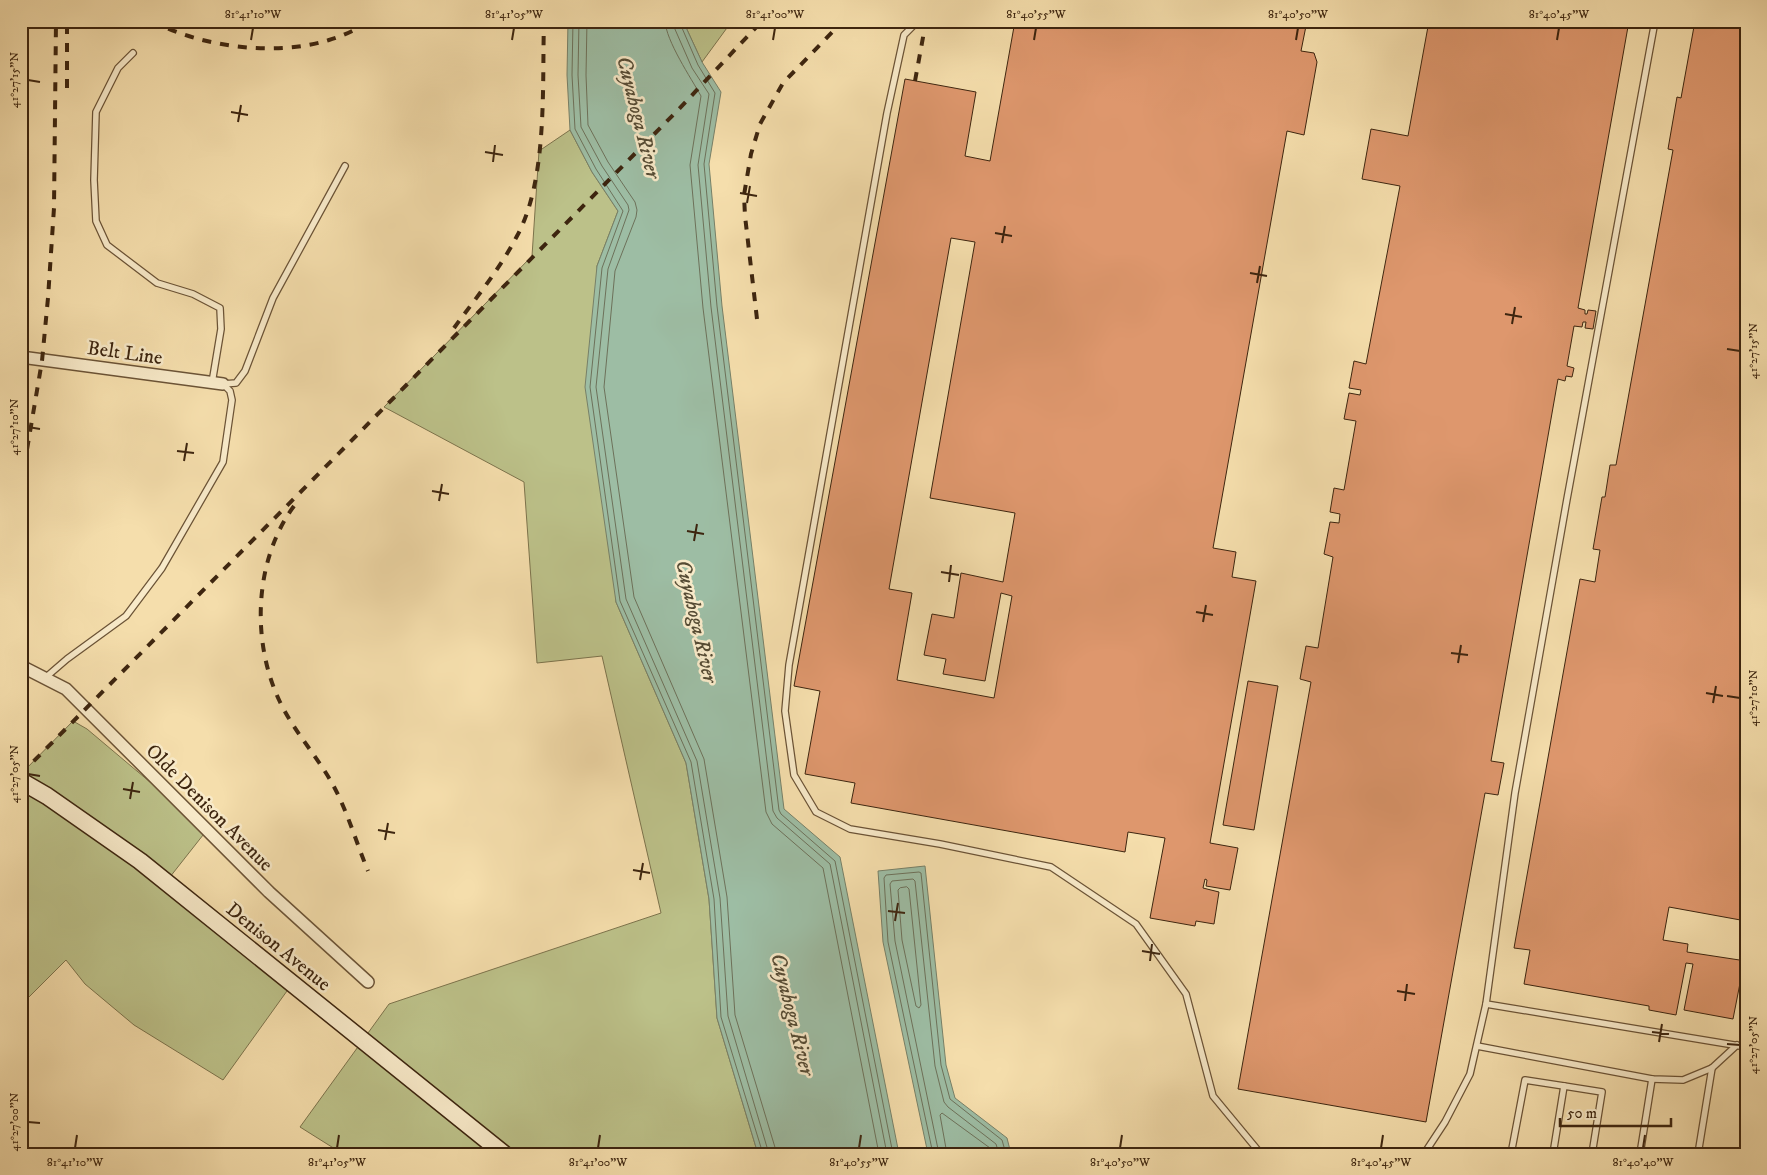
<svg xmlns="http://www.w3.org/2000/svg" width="1767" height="1175" viewBox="0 0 1767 1175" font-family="'IM FELL DW Pica',serif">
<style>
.green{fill:#bcc189;stroke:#7c734c}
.water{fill:#9dbda4;stroke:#778068}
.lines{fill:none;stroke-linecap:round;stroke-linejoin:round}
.shore{stroke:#6d715a;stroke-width:1}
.building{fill:#de976d;stroke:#3d250f;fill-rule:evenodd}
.service-casing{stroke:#6b5336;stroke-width:8}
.minor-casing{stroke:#6b5336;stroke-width:14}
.secondary-casing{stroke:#3d250f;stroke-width:19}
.service{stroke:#f8eac9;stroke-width:5.5}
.minor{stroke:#f8eac9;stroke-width:11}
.secondary{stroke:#f8eac9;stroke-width:16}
.rail{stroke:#3d250f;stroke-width:4;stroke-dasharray:9 9;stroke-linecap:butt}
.ticks{fill:none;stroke:#3d250f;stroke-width:2}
.labels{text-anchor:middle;stroke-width:5;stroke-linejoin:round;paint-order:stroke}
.street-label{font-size:20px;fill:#3d250f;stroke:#f8eac9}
.water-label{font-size:21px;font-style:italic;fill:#554b34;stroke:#f8eac9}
.neatline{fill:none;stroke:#3d250f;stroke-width:2}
.ticks-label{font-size:12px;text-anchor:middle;fill:#3d250f}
</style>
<rect width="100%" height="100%" fill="#f5deac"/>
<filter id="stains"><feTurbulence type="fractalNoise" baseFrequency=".004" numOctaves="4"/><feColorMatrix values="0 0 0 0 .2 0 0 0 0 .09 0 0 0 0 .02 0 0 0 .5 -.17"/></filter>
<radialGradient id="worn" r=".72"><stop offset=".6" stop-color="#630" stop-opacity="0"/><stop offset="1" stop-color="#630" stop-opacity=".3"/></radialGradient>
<g class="green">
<path d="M683 21H732L702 62Z"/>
<path d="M570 130 592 172 618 211 597 266 616 602 686 763 709 899 717 1018 758 1154H343L300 1127 389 1004 661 913 602 656 537 663 524 482 384 407 532 256 539 151Z"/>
<path d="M73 721 87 729 207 830 166 882 292 984 223 1080 134 1025 85 984 66 960 21 1005V774Z"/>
</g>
<g class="water">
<path d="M568 21H683L702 62 721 92 709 164 722 306 784 809 840 857 899 1154H758L717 1018 709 899 686 763 616 602 585 387 597 266 618 211 592 172 570 130 567 75Z"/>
<path d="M925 866 946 1065 955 1098 1007 1138 1011 1154H928L883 942 878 871Z"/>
</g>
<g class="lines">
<g class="shore">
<path d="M573 21 572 75 575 129 596 169 623 211 602 268 590 387 620 601 691 762 714 899 721 1017 763 1154"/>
<path d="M579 21 578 75 581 127 602 166 628 205 629 210 608 269 596 387 626 599 697 761 720 898 728 1016 769 1154"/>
<path d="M587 21 586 75 588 125 608 162 635 202 637 210 636 217 615 271 604 387 634 597 704 759 727 897 735 1015 777 1154"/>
<path d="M665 21C666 41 691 78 701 96L690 165 703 308 766 812 772 824 823 868 879 1154"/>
<path d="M673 21 674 27 692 68 709 94 698 165 711 307 773 811 777 818 830 864 887 1154"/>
<path d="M679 21 698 65 715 93 704 164 717 306 779 810 781 814 835 861 893 1154"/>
<path d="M907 887 909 889 921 1005 919 1008 916 1006 902 940 898 890 900 888Z"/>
<path d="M933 1154 888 942 884 878 886 875 919 872 921 873 941 1065 950 1099 1002 1140 1006 1154"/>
<path d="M939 1154 895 941 890 884 892 881 913 879 915 881 935 1066 944 1102 948 1107 996 1144 999 1154"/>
<path d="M947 1154 940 1115 942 1113 990 1148 992 1154"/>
</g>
</g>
<g class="building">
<path d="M1015 21H1307L1301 51 1314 53 1317 62 1304 135 1287 131 1213 548 1236 552 1232 577 1256 581 1210 843 1238 848 1230 890 1206 886 1207 880 1205 879 1203 888 1219 892 1214 924 1196 921 1195 926 1150 918 1165 838 1128 832 1125 852 851 803 855 783 805 774 820 691 794 686 905 79 976 92 965 156 990 161ZM951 238 975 242 930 498 1015 513 1003 582 961 573 954 618 932 614 924 655 946 659 943 674 985 681 1001 593 1012 596 994 698 897 680 912 593 889 589Z"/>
<path d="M1429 21H1629L1578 308 1585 310V314H1587L1588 310 1596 311 1593 329 1585 328 1586 322H1583L1582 327 1574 326 1567 366 1574 368 1572 377 1566 376 1565 381 1558 379 1491 761 1504 763 1498 795 1485 793 1426 1122 1238 1089 1311 682 1300 679 1306 646 1318 648 1333 557 1324 554 1330 522 1339 523 1340 514 1330 512 1334 488 1344 490 1356 421 1344 419 1349 393 1360 395 1361 390 1349 388 1354 361 1366 364 1400 186 1362 179 1371 129 1408 136Z"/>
<path d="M1695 21H1746V921L1669 907 1663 940 1688 944 1687 952 1746 961 1744 974 1742 973 1733 1019 1684 1010 1693 964 1686 963 1676 1015 1649 1010V1006L1524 984 1530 950 1514 948 1580 579 1595 582 1600 550 1593 549 1602 497H1605L1610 465H1616L1673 150 1668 149 1677 97 1681 98Z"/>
<path d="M1248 681 1278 686 1254 830 1223 825Z"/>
</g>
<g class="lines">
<g class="service-casing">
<g id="service">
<path d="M918 21 904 35 887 113 789 665 785 711 794 775 816 812 850 829 940 844 1051 867 1136 924 1186 994 1213 1096 1261 1154"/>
<path d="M1655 21 1567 499 1515 793 1486 1004 1746 1047"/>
<path d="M133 53 118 68 96 112 94 180 96 221 107 245 157 283 193 294 220 308 221 329 212 383"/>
<path d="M223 384 236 383 245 371 273 298 345 166"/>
<path d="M45 678 67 659 126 616 162 568 223 462 232 400 230 391 223 384"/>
<path d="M1477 1046 1652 1079 1683 1080 1712 1068 1737 1045"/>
<path d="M1424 1154 1445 1122 1470 1074 1486 1004"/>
<path d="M1511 1154 1525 1080 1564 1086"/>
<path d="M1553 1154 1564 1086 1602 1092 1592 1154"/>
<path d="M1640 1154 1652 1079"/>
<path d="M1698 1154 1712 1068"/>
<path d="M1745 1154 1746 1148"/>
</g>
</g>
<g class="minor-casing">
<g id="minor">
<path d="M21 357 223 384"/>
<path d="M21 666 66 689 269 892 368 982"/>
</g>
</g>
<g class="secondary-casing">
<path id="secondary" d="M21 781 47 796 140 861 504 1154"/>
</g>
<use href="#service" class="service"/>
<use href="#minor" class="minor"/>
<use href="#secondary" class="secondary"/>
<g class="rail">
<path d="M152 21C201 47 275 57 329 40 344 36 358 28 372 21"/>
<path d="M915 81 926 21"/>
<path d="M67 88V21"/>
<path d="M757 319 745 216 744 195 751 154 760 124 783 83 843 21"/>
<path d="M454 328C475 299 500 269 517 236 548 179 542 86 544 21"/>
<path d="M21 485 42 361 48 298 54 208 56 21"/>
<path d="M294 506C254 560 251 642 280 702 294 731 316 755 332 783 347 810 356 842 368 871"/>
<path d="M21 774 360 432 678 110 762 21"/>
</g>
</g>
<path class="ticks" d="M251 40 253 28M512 40 514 28M773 40 775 28M1034 40 1036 28M1296 40 1298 28M1557 40 1559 28M28 80 40 82M231 112 248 115M238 122 241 105M485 152 503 155M493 162 495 145M740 193 757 196M747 203 750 186M995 233 1012 236M1002 243 1005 226M1250 273 1267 276M1257 283 1260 266M1505 314 1522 317M1512 324 1515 307M1727 349 1740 351M28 427 40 429M177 451 194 453M184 461 187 443M432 491 449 494M439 501 442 484M687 531 704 534M694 541 697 524M941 572 959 575M949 582 951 565M1196 612 1213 615M1203 622 1206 605M1451 653 1468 655M1458 663 1461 645M1706 693 1723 696M1727 696 1740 698M1713 703 1716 686M28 774 40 776M123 789 140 792M130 799 133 782M378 830 395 833M385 840 388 823M633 870 650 873M640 880 643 863M888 911 905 913M895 921 898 903M1142 951 1160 954M1150 961 1152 944M1397 991 1415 994M1405 1001 1407 984M1652 1032 1669 1034M1659 1042 1662 1024M1727 1044 1740 1045M28 1122 40 1123M75 1148 77 1135M337 1148 339 1135M598 1148 600 1135M859 1148 861 1135M1120 1148 1122 1135M1381 1148 1383 1135M1643 1148 1645 1135"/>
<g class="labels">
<g class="street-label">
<text transform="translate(125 352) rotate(8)" y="7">Belt Line</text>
<text transform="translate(210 807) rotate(45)" y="7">Olde Denison Avenue</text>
<text transform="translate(279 946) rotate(39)" y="7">Denison Avenue</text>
</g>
<g class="water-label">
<text transform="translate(639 117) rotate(76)" y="7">Cuyahoga River</text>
<text transform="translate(697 621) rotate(77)" y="7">Cuyahoga River</text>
<text transform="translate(793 1014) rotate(76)" y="7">Cuyahoga River</text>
</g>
</g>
<rect width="1767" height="1175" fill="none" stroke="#f5deac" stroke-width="55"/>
<path d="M1560 1118v8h111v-8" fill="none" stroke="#3d250f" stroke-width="2.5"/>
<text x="1567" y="1118" font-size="15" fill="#3d250f" stroke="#f8eac9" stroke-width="4" paint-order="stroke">50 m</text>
<rect x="28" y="28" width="1712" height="1120" class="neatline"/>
<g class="ticks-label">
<text x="253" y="18">81°41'10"W</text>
<text x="514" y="18">81°41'05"W</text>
<text x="775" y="18">81°41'00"W</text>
<text x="1036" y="18">81°40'55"W</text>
<text x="1298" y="18">81°40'50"W</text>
<text x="1559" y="18">81°40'45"W</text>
<text transform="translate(14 80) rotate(-90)" y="4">41°27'15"N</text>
<text transform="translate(1753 351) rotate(-90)" y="4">41°27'15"N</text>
<text transform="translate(14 427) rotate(-90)" y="4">41°27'10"N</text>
<text transform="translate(1753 698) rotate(-90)" y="4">41°27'10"N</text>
<text transform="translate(14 774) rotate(-90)" y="4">41°27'05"N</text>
<text transform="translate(1753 1045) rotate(-90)" y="4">41°27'05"N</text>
<text transform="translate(14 1122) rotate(-90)" y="4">41°27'00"N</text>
<text x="75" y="1166">81°41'10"W</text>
<text x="337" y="1166">81°41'05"W</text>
<text x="598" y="1166">81°41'00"W</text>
<text x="859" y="1166">81°40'55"W</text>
<text x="1120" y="1166">81°40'50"W</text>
<text x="1381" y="1166">81°40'45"W</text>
<text x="1643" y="1166">81°40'40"W</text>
</g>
<rect width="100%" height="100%" filter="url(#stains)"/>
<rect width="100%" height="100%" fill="url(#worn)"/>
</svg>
